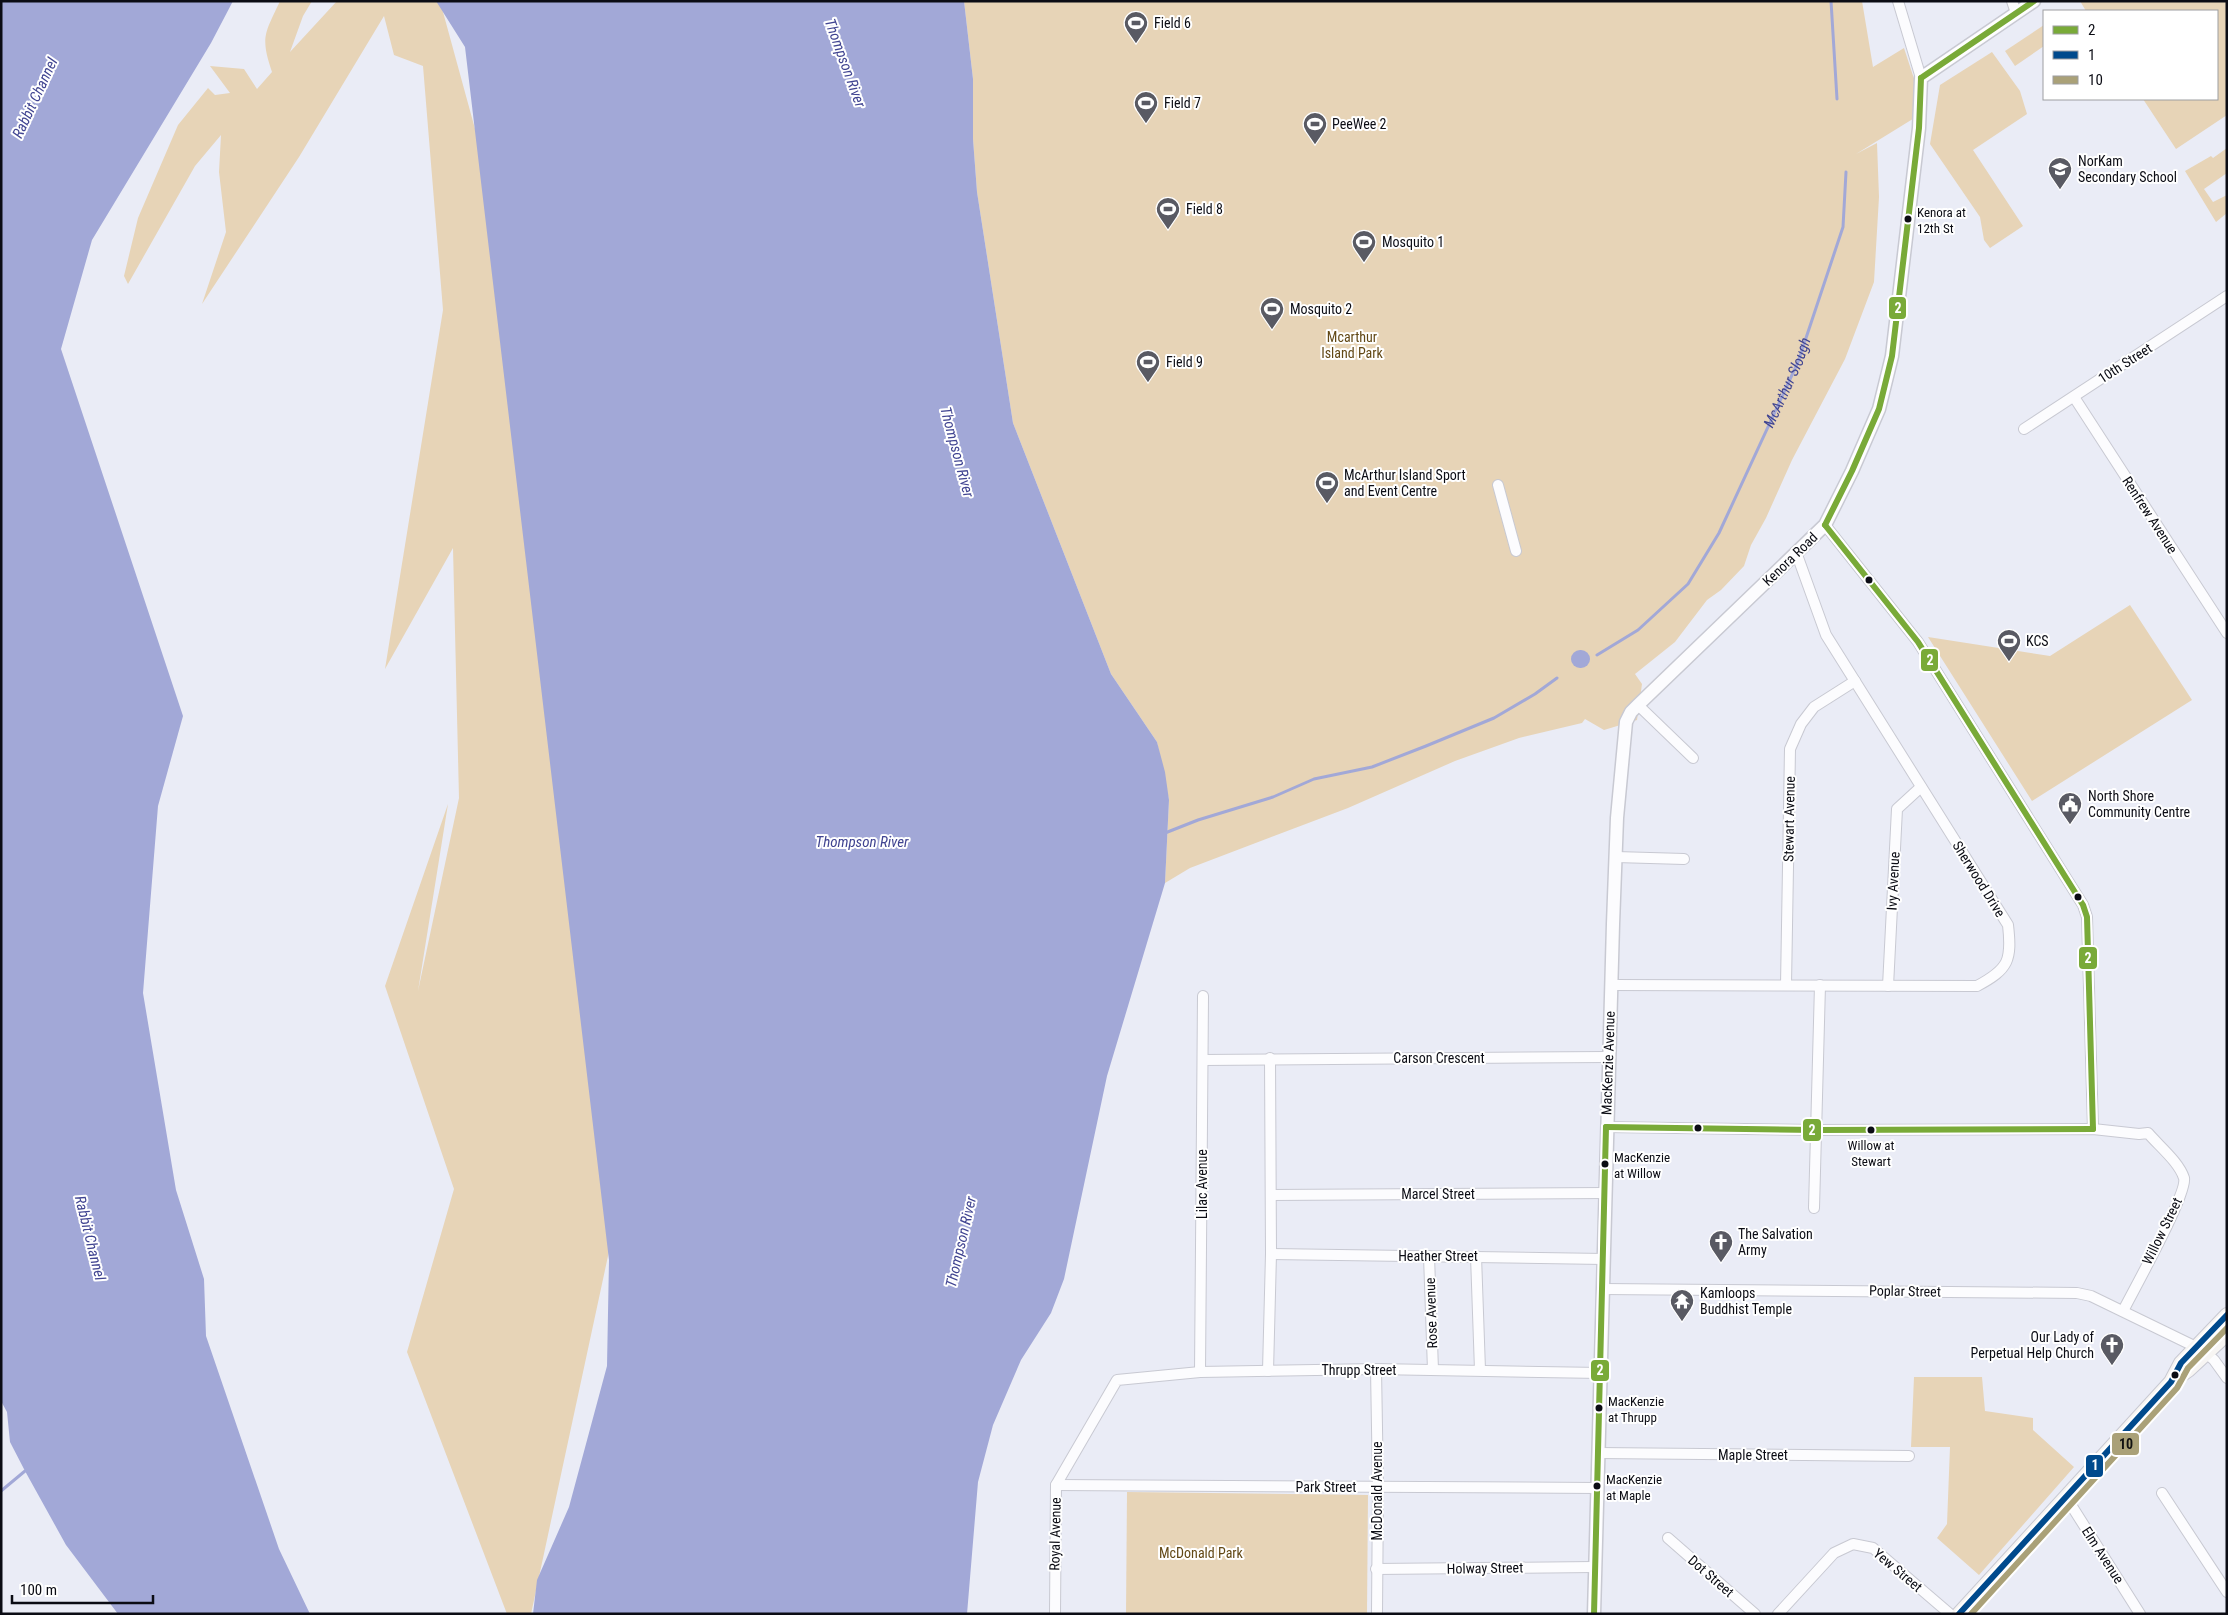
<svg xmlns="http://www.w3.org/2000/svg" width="2228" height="1615" viewBox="0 0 2228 1615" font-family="'Roboto Condensed',sans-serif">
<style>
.green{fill:#e7d4b7}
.water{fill:#a2a8d7}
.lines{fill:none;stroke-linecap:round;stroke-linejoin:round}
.stream{stroke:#a2a8d7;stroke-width:3}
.river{stroke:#a2a8d7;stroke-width:18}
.minor-casing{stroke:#c8c9d2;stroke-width:12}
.tertiary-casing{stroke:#c8c9d2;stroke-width:15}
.secondary-casing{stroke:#c8c9d2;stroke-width:16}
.minor{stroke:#fcfcfe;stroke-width:10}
.tertiary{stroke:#fcfcfe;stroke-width:12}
.secondary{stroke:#f7f5f3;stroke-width:14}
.bus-1-casing{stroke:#fff;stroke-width:10}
.bus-2-casing{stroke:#fff;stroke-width:10}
.bus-3-casing{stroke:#fff;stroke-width:10}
.bus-1{stroke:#79aa38;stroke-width:6}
.bus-2{stroke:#004a8d;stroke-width:6}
.bus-3{stroke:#aaa178;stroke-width:6}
.bus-dot{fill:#0b0c14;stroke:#fff;stroke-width:2}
.labels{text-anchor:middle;stroke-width:4;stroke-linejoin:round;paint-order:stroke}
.bus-label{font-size:13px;fill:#0b0c14;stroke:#fff;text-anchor:start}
.poi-label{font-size:14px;fill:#0b0c14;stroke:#fff;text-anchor:start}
.park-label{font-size:14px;fill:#624815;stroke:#fff}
.street-label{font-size:14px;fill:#0b0c14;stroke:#fff}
.water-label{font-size:15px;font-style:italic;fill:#404491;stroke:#fff}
.line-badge{stroke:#fff;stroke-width:2}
.badge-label{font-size:14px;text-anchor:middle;font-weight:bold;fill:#fff}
.pale-badge-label{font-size:14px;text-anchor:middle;font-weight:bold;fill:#111}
</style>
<rect width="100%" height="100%" fill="#eaecf6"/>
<g class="green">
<path d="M280 1H312L303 16 290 52 337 1H440L492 191 645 1084 531 1614H507L407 1352 454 1189 385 986 448 804 418 991 459 798 453 548 385 669 443 310 423 66 394 55 384 16 299 157 202 304 226 232 219 172 221 135 195 166 128 284 124 276 138 218 178 125 208 88 215 95 230 93 210 66 244 69 257 89 272 72C260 36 265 34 280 1Z"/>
<path d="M964 1H1862L1873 67 1904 48 1918 91 1916 117 1856 154 1877 143 1879 197 1874 282 1845 359 1792 460 1766 518 1751 545 1744 566 1721 590 1707 600 1675 642 1635 674 1642 684 1637 720 1604 730 1585 719 1582 723 1519 738 1455 761 1348 808 1190 868 1165 883 1169 800 1157 742 1111 674 1013 423 977 192 973 139V79Z"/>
<path d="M2080 1H2227V115L2176 149 2143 99H2217V11H2086Z"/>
<path d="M2044 25V46L2015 66 2005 51Z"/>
<path d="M1992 52 2020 91 2027 114 1973 150 2023 226 1990 248 1984 240 1980 217 1930 144 1940 85Z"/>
<path d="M2227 148V173L2204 189 2213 202 2227 195V213L2216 222 2185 171 2211 156 2213 158Z"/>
<path d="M2130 605 2192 700 2032 801 1928 637 2050 656Z"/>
<path d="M1914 1377H1982L1985 1411 2033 1418V1430L2074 1467 1979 1575 1937 1538 1947 1524 1950 1447H1911Z"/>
<path d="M1127 1492 1368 1495 1367 1614H1126Z"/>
</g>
<g class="water">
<path d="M1 1H233L211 43 92 240 61 349 183 716 158 806 143 993 176 1190 204 1279 206 1336 279 1549 310 1614H118L66 1545 25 1471 10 1442 7 1412 1 1401Z"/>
<path d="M436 1H964L973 79V139L977 192 1013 423 1111 674 1157 742 1165 772 1169 800 1165 883 1107 1076 1064 1279 1051 1313 1021 1360 993 1425 978 1482 967 1614H533L537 1580 569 1507 607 1366 609 1260 465 47Z"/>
</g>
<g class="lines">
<g class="stream">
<path d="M1831 1 1837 99"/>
<path id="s1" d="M1597 655 1638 630 1688 584 1719 533 1798 362 1843 227 1846 172"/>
<path d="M1165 833 1198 820 1273 797 1314 779 1372 767 1426 746 1494 718 1535 694 1557 678"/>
<path d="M1 1491 25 1471"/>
</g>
<path class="river" d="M1580 659H1581"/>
<g class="minor-casing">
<g id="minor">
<path d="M1898 1 1921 78"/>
<path d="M2012 1 2016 13"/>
<path d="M2074 397 2227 633"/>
<path d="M2024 429 2227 296"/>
<path d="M1498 485 1516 551"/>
<path d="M1825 525 1918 642 2083 905 2087 917 2093 1129"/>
<path d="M1638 705 1693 758"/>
<path d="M1616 857 1684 859"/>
<path d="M1611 985 1977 986C2009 969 2012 960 2008 925L1826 635 1796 552"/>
<path d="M1786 985 1790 749 1801 724 1814 707 1855 681"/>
<path d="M1888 986 1897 809 1921 787"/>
<path d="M1203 1060 1608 1057"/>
<path d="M1606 1127 1816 1130 2093 1129 2139 1134 2148 1133C2159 1146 2179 1162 2184 1178 2188 1193 2133 1291 2123 1311"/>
<path d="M1271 1195 1605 1193"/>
<path d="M1814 1208 1820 985"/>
<path d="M1271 1254 1604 1259"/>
<path d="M1429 1256 1433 1370"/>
<path d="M1476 1256 1480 1370"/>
<path d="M1603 1289 2077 1293 2091 1296 2196 1347"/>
<path d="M2206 1353 2214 1360 2227 1378"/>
<path d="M1376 1369 1378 1487 1377 1614"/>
<path d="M1268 1371 1271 1254 1270 1058"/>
<path d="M1200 1372 1203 996"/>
<path d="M1598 1453 1909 1456"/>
<path d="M1056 1485 1597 1488"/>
<path d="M2162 1493 2227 1592"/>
<path d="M2066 1497 2140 1614"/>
<path d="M1668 1538 1755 1614"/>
<path d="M1376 1569 1594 1567"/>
<path d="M1055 1614 1056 1485 1117 1380 1200 1372 1376 1369 1601 1373"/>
<path d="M1778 1614 1834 1553 1853 1544 1873 1548 1950 1614"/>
</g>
</g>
<g class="tertiary-casing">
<path id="tertiary" d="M1594 1614 1613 924 1617 818 1626 722 1631 712 1638 705 1825 525 1852 471 1879 409 1892 356 1919 128 1921 78 2034 1"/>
</g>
<g class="secondary-casing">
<g id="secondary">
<path d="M2174 1380 2188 1370 2227 1334"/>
<path d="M1959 1614 2171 1382 2181 1363 2227 1315"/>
</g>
</g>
<use href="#minor" class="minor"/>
<use href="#tertiary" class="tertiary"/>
<use href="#secondary" class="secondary"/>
<g class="bus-1-casing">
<g id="bus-1">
<path d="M1921 78 2034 1"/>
<path d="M1825 525 1918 642 2083 905 2087 917 2093 1129"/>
<path d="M1825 525 1852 471 1879 409 1892 356 1919 128 1921 78"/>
<path d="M1606 1127 1816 1130 2093 1129"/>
<path d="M1594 1614 1606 1127"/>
</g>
</g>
<g class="bus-2-casing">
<path id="bus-2" d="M1959 1614 2171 1382 2181 1363 2227 1315"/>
</g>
<g class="bus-3-casing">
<path id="bus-3" d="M1971 1614 2177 1388 2188 1368 2227 1328"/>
</g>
<use href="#bus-1" class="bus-1"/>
<use href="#bus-2" class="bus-2"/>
<use href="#bus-3" class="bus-3"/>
</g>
<defs>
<g id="stadium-pin" transform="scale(1.25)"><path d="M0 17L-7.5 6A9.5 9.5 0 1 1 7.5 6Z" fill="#595a63" stroke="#fff"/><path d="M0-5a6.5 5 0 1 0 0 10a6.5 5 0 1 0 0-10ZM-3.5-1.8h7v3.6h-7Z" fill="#fff"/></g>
<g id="school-pin" transform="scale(1.25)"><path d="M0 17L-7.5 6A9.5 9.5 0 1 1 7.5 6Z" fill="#595a63" stroke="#fff"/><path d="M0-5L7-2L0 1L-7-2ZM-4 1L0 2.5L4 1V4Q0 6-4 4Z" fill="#fff"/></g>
<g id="civic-pin" transform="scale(1.25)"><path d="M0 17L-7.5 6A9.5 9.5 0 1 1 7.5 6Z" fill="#595a63" stroke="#fff"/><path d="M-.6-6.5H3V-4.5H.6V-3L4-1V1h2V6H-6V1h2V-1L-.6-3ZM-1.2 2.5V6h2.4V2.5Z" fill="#fff"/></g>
<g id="church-pin" transform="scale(1.25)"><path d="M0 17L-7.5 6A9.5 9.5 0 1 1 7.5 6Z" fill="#595a63" stroke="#fff"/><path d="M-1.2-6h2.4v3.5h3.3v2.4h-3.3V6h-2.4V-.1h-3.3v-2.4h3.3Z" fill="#fff"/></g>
<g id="temple-pin" transform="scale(1.25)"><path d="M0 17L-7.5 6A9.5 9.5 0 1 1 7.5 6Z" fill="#595a63" stroke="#fff"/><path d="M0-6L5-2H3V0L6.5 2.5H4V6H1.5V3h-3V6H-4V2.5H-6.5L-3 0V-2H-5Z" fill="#fff"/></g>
</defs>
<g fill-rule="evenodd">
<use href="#stadium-pin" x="1136" y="23"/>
<use href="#stadium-pin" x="1146" y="103"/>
<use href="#stadium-pin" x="1315" y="124"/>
<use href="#school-pin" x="2060" y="169"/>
<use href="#stadium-pin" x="1168" y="209"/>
<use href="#stadium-pin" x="1364" y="242"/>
<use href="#stadium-pin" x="1272" y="309"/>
<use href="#stadium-pin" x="1148" y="362"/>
<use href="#stadium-pin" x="1327" y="483"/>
<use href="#stadium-pin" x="2009" y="641"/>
<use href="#civic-pin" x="2070" y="804"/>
<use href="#church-pin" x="1721" y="1242"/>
<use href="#temple-pin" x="1682" y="1301"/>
<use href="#church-pin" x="2112" y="1345"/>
</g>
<g class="bus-dot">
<circle cx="1908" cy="219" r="4.5"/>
<circle cx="1869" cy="580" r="4.5"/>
<circle cx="2078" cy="897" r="4.5"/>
<circle cx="1698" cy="1128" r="4.5"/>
<circle cx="1871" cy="1130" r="4.5"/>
<circle cx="1605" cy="1164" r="4.5"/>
<circle cx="2175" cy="1375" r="4.5"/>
<circle cx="1599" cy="1408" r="4.5"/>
<circle cx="1597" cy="1486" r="4.5"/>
</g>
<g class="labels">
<g class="bus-label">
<text x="1917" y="217">Kenora at<tspan x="1917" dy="16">12th St</tspan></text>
<text x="1871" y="1150" text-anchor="middle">Willow at<tspan x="1871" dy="16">Stewart</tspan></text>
<text x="1614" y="1162">MacKenzie<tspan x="1614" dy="16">at Willow</tspan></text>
<text x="1608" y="1406">MacKenzie<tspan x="1608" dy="16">at Thrupp</tspan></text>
<text x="1606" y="1484">MacKenzie<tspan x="1606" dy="16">at Maple</tspan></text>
</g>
<g class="poi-label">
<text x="1154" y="28">Field 6</text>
<text x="1164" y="108">Field 7</text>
<text x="1332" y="129">PeeWee 2</text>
<text x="2078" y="166">NorKam<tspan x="2078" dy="16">Secondary School</tspan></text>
<text x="1186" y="214">Field 8</text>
<text x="1382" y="247">Mosquito 1</text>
<text x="1290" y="314">Mosquito 2</text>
<text x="1166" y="367">Field 9</text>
<text x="1344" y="480">McArthur Island Sport<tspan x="1344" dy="16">and Event Centre</tspan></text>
<text x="2026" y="646">KCS</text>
<text x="2088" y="801">North Shore<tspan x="2088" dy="16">Community Centre</tspan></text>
<text x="1738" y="1239">The Salvation<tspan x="1738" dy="16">Army</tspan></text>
<text x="1700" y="1298">Kamloops<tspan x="1700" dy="16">Buddhist Temple</tspan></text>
<text x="2094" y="1342" text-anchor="end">Our Lady of<tspan x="2094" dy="16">Perpetual Help Church</tspan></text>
</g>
<g class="park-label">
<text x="1352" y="342">Mcarthur<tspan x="1352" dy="16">Island Park</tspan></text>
<text x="1201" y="1558">McDonald Park</text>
</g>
<g class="street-label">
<text transform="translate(2125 363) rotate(-33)" y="5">10th Street</text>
<text transform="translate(2150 515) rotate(57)" y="5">Renfrew Avenue</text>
<text transform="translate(1790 559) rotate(-44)" y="5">Kenora Road</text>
<text transform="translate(1789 819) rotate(-89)" y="5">Stewart Avenue</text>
<text transform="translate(1979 879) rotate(58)" y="5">Sherwood Drive</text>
<text transform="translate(1893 881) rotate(-87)" y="5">Ivy Avenue</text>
<text x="1439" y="1063">Carson Crescent</text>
<text transform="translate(1608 1063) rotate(-88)" y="5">MacKenzie Avenue</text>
<text transform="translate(1202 1184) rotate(-90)" y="5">Lilac Avenue</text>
<text x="1438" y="1199">Marcel Street</text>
<text transform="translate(2162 1231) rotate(-64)" y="5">Willow Street</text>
<text x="1438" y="1261">Heather Street</text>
<text transform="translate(1905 1291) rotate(1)" y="5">Poplar Street</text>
<text transform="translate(1431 1313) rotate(-92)" y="5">Rose Avenue</text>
<text x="1359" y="1375">Thrupp Street</text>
<text x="1753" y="1460">Maple Street</text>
<text x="1326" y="1492">Park Street</text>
<text transform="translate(1377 1491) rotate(-90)" y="5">McDonald Avenue</text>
<text transform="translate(1055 1534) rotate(-89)" y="5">Royal Avenue</text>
<text transform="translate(2103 1555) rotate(57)" y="5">Elm Avenue</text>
<text transform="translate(1485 1568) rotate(-1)" y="5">Holway Street</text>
<text transform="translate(1898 1570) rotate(40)" y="5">Yew Street</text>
<text transform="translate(1711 1576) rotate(41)" y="5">Dot Street</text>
</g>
<g class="water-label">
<text transform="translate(845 63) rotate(70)" y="5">Thompson River</text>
<text transform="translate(35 98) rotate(-65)" y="5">Rabbit Channel</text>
<text dy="5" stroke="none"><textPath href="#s1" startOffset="341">McArthur Slough</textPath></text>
<text transform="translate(957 452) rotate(75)" y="5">Thompson River</text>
<text x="862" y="847">Thompson River</text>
<text transform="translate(90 1238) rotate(76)" y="5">Rabbit Channel</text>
<text transform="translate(961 1242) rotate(-77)" y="5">Thompson River</text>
</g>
</g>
<g class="line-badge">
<rect x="1888" y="296" width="19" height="24" rx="5" fill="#79aa38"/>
<rect x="1920" y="648" width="19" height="24" rx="5" fill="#79aa38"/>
<rect x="2078" y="946" width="20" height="24" rx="5" fill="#79aa38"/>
<rect x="1802" y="1118" width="20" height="24" rx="5" fill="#79aa38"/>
<rect x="1590" y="1359" width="20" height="23" rx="5" fill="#79aa38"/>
<rect x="2111" y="1432" width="29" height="24" rx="5" fill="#aaa178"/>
<rect x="2085" y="1454" width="19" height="24" rx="5" fill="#004a8d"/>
</g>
<g class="badge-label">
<text x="1898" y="313">2</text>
<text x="1930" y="665">2</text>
<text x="2088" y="963">2</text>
<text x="1812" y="1135">2</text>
<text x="1600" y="1375">2</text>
<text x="2095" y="1470">1</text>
</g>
<g class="pale-badge-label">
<text x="2126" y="1449">10</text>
</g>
<rect width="2228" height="1615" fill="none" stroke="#0b0c14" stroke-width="5"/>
<rect x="2043" y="10" width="175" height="90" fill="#ffffff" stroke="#9d9ea1"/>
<rect x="2053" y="26" width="25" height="8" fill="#79aa38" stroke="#9d9ea1"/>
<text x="2088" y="35" font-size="15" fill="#0b0c14">2</text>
<rect x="2053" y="51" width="25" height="8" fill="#004a8d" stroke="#9d9ea1"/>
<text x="2088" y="60" font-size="15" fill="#0b0c14">1</text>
<rect x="2053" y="76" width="25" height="8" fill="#aaa178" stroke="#9d9ea1"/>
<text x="2088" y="85" font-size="15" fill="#0b0c14">10</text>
<path d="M12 1595v8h141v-8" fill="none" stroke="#0b0c14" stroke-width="2.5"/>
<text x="20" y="1595" font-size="15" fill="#0b0c14" stroke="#ffffff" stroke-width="4" paint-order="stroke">100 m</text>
</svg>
